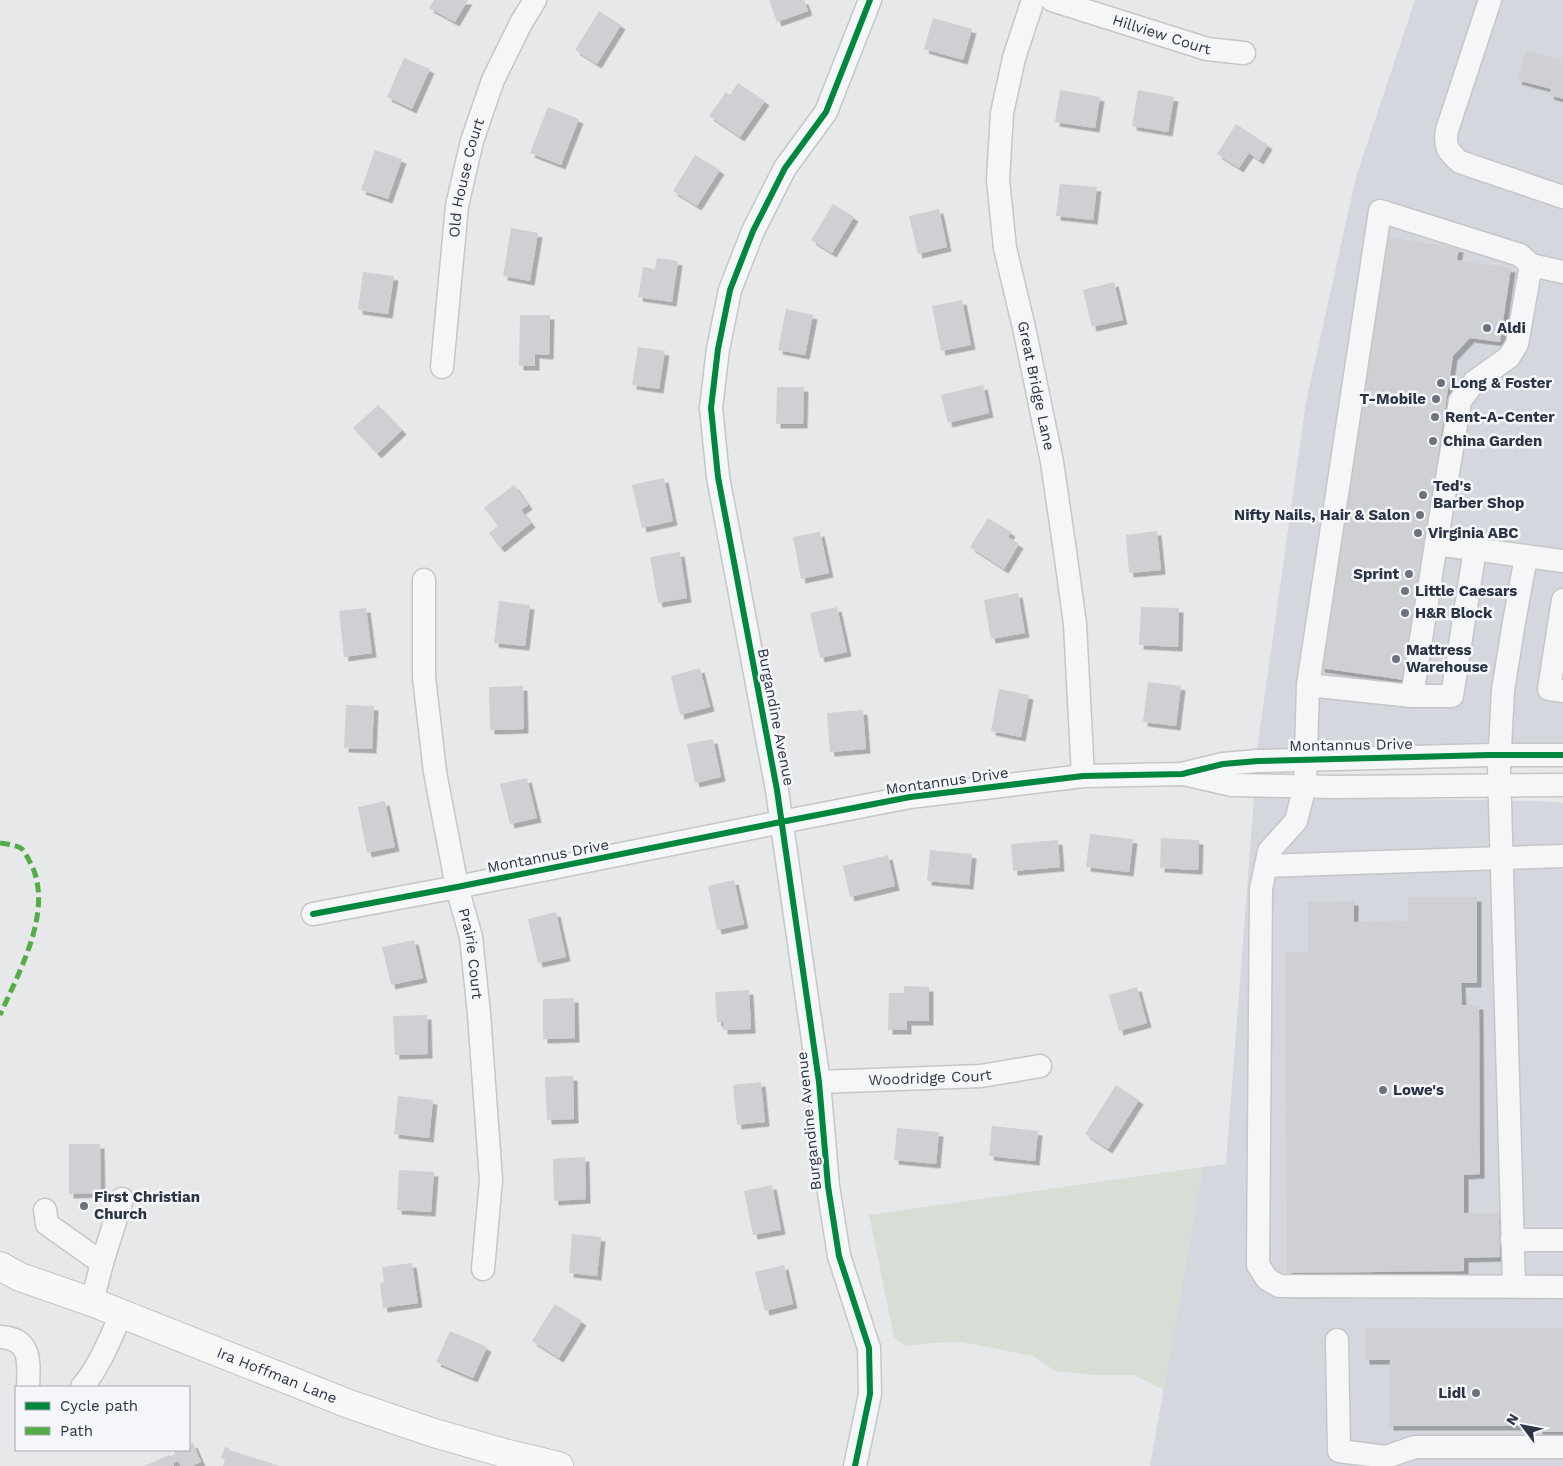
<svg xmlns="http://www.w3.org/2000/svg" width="1563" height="1466" viewBox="0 0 1563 1466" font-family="'Work Sans',sans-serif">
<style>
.built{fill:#d4d7dd}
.green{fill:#d6ded6}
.building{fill:#ced0d3;filter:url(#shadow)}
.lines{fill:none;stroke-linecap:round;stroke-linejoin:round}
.minor-casing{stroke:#c4c6c8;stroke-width:25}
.major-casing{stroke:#c2c5c8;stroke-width:30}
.minor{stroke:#f5f6f7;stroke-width:22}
.major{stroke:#f8f8f8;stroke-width:28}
.quiet{stroke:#54ac47;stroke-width:5;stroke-dasharray:10 5;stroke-linecap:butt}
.cycleway-casing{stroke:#f4f6f9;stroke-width:9}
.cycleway{stroke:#00873e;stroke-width:6}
.poi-dot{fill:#6c737f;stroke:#f4f6f9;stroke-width:2}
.labels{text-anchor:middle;stroke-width:5;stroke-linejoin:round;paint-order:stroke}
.street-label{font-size:15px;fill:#2b3445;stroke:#f4f6f9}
.poi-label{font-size:15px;font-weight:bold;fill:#2b3445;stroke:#f4f6f9;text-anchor:start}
</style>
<defs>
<filter id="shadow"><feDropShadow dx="4.5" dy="4.5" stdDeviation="0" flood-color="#0004"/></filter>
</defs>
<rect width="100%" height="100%" fill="#e6e8ea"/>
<g class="built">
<path d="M1415 0H1563V746L1332 748 1257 750 1306 402 1356 177Z"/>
<path d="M1254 797 1541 801 1563 803V1466H1150L1203 1167 1226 1164Z"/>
</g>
<path class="green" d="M1203 1167 1164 1390 1134 1375H1095L1055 1371 1033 1356 961 1342 933 1343 905 1346 894 1337 869 1215Z"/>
<g class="building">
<path d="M434 0H468L455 22 429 8Z"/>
<path d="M769 0H804L808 11 777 22Z"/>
<path d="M599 11 621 25 597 64 575 50Z"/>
<path d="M933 18 972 29 963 60 924 49Z"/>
<path d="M1526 50 1561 60 1563 54V99L1549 95 1551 89 1517 80Z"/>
<path d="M404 58 430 69 412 109 387 97Z"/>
<path d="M738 83 765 101 740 137 709 116 726 92 730 95Z"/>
<path d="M1060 90 1100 97 1095 128 1055 122Z"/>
<path d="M1138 90 1174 97 1168 132 1132 126Z"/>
<path d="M548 107 579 119 561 165 530 153Z"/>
<path d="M1236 124 1268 145 1259 160 1249 153 1239 168 1217 154Z"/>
<path d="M375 150 402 159 388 199 361 190Z"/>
<path d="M695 155 720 170 697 206 673 191Z"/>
<path d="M1060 184 1097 187 1093 220 1056 216Z"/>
<path d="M833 204 854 217 832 253 811 240Z"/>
<path d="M939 209 947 247 918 254 909 216Z"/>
<path d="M511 228 538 233 530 281 503 276Z"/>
<path d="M1385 237 1459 248 1457 260 1511 268 1500 342 1470 338 1453 356 1404 680 1320 668Z"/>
<path d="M657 258 678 261 672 302 638 297 643 267 655 269Z"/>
<path d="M363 272 394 276 388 314 358 310Z"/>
<path d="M1114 282 1123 320 1092 327 1083 290Z"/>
<path d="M962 300 971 345 941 351 932 306Z"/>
<path d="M786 309 813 315 805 355 778 350Z"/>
<path d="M520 315H550L549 355 535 354V366H519Z"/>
<path d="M638 347 665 351 659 389 632 385Z"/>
<path d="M983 385 989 413 948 423 941 395Z"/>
<path d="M777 387H804L803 424H776Z"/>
<path d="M378 405 402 430 377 454 353 428Z"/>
<path d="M664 478 673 521 642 528 632 485Z"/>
<path d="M514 485 528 505 521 510 531 523 500 548 489 533 498 526 484 508Z"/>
<path d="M988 518 1011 532 1008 537 1019 544 1004 569 970 547Z"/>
<path d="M1157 531 1161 570 1129 573 1126 535Z"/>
<path d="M820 532 829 573 801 579 793 537Z"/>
<path d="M680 552 687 598 658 603 650 557Z"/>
<path d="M1018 593 1025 633 991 639 984 600Z"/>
<path d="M499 601 530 605 525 646 494 643Z"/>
<path d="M837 607 847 652 820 658 810 613Z"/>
<path d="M1141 607 1179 608 1178 647 1139 645Z"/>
<path d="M366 608 372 653 344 657 339 611Z"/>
<path d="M700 668 710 707 680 715 671 676Z"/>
<path d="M1148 682 1181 686 1176 726 1143 722Z"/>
<path d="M523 686 524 729 490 730 489 687Z"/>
<path d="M999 689 1029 695 1021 737 991 731Z"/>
<path d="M346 705 374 706 372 749 344 748Z"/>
<path d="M863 710 866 749 830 752 827 713Z"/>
<path d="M713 739 721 777 695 783 687 744Z"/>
<path d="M527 778 537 818 510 824 500 784Z"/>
<path d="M385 801 395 847 367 853 358 807Z"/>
<path d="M1090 834 1133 839 1129 872 1086 867Z"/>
<path d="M1161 838 1199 840 1198 870 1160 868Z"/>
<path d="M1058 840 1060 867 1013 871 1011 844Z"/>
<path d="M930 850 972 854 969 885 927 881Z"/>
<path d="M888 855 895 886 850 897 843 866Z"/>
<path d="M734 880 744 924 717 930 708 886Z"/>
<path d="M1408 897H1477V983H1461L1462 1005H1479L1480 1174 1464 1175V1213H1499L1500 1257 1464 1258V1271L1287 1273 1285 952H1308V902L1354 901V922L1408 921Z"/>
<path d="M556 912 566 957 538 963 528 919Z"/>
<path d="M414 940 423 978 391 985 382 947Z"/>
<path d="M904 986 929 987V1021H907V1030H888L889 993H904Z"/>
<path d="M1137 987 1147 1023 1119 1031 1109 995Z"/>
<path d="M749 990 751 1029 723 1030V1022H717L715 992Z"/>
<path d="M574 998 575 1038 543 1039V999Z"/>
<path d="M427 1015 428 1054 395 1055 393 1016Z"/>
<path d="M573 1076 574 1119 547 1120 545 1077Z"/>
<path d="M761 1082 765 1122 737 1125 733 1085Z"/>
<path d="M1116 1085 1139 1100 1108 1149 1085 1134Z"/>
<path d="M398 1096 433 1100 429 1138 394 1134Z"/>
<path d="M992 1126 1038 1131 1035 1161 989 1156Z"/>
<path d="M897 1128 939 1132 936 1164 894 1160Z"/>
<path d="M69 1144H100L101 1193 69 1194Z"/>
<path d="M585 1157 586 1199 554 1201 553 1159Z"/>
<path d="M399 1170 434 1172 431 1212 397 1210Z"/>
<path d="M772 1185 781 1230 753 1235 744 1191Z"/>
<path d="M572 1234 601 1237 597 1276 569 1273Z"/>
<path d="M412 1263 418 1303 383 1308 380 1283 384 1282 382 1267Z"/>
<path d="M784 1265 793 1304 765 1311 755 1272Z"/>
<path d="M555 1304 582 1321 559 1358 532 1341Z"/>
<path d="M1365 1328H1563V1432H1538V1426H1389L1390 1360H1365Z"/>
<path d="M450 1331 487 1347 473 1378 436 1362Z"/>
<path d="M193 1443 201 1462 191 1466H181L178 1461 173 1463 174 1466H144L169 1455 170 1456 175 1454 174 1451 178 1450H189V1445Z"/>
<path d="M225 1447 229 1448V1450L280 1466H223L225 1460 221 1458Z"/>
</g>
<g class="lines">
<g class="minor-casing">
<g id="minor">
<path id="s1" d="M1033 0 1014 58 1002 113 998 180 1005 248 1025 332 1052 462 1065 551 1075 624 1083 776"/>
<path id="s2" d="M1052 0 1207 49 1244 53"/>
<path d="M1490 0 1447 130C1444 146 1448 152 1460 162L1563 197"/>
<path d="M1531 265 1563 272"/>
<path id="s3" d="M442 367 457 206 472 141 493 80 521 23 535 0"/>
<path d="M1563 561 1436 544 1412 696 1308 685 1305 786 1296 821 1269 851 1261 889 1258 1265 1267 1279 1279 1286 1563 1287"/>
<path id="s4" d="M424 580V677L435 772 457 887 471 937 479 1014 491 1180 483 1269"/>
<path d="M1563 600 1549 689 1563 691"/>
<path d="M1308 685 1380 211 1520 255 1531 265 1517 344 1509 357 1474 382 1460 401 1436 544"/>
<path d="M1412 696H1452L1475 549"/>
<path d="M1188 775 1232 785 1337 787 1563 785"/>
<path d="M1266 866 1563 856"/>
<path d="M313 914 457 887 781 822 910 797 1083 776 1182 774 1223 764 1258 761 1489 755H1563"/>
<path id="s5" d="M819 1082 981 1076 1040 1066"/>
<path d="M45 1210 47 1224 102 1263 92 1302"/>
<path d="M1512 1240H1563"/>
<path d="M102 1263 122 1199"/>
<path d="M1514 1286 1499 768 1503 690 1514 622 1526 557"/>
<path d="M0 1337C32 1338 29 1363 28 1387"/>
<path d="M1337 1340 1339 1451 1386 1457 1415 1447H1563"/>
<path d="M82 1387C100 1365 110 1340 121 1314"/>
<path d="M855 1466 870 1394 869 1348 839 1256 828 1186 819 1082 777 790 718 477 711 408 718 349 730 290 753 231 785 168 826 112 870 0"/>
</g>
</g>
<g class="major-casing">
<g id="major">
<path id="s6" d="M0 1266 20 1277 92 1302 349 1404 434 1433 504 1453 559 1466"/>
</g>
</g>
<use href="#minor" class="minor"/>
<use href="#major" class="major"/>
<path class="quiet" d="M0 843C6 844 17 845 22 849 26 854 29 860 32 866 53 912 19 972 0 1015"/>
<g class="cycleway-casing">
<g id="cycleway">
<path d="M313 914 457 887 781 822 910 797 1083 776 1182 774 1223 764 1258 761 1489 755H1563"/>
<path d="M855 1466 870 1394 869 1348 839 1256 828 1186 819 1082 777 790 718 477 711 408 718 349 730 290 753 231 785 168 826 112 870 0"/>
</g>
</g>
<use href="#cycleway" class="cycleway"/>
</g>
<g class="poi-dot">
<circle cx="1487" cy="328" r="5"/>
<circle cx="1441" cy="383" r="5"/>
<circle cx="1436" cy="399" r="5"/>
<circle cx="1435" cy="417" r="5"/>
<circle cx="1433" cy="441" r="5"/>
<circle cx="1423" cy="495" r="5"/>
<circle cx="1420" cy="515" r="5"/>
<circle cx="1418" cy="533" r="5"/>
<circle cx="1409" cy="574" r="5"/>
<circle cx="1405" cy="591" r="5"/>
<circle cx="1405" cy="613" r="5"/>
<circle cx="1396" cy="659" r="5"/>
<circle cx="1383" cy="1090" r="5"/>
<circle cx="84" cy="1206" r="5"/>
<circle cx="1476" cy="1393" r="5"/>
</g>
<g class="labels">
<g class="street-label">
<text dy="5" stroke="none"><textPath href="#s2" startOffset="115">Hillview Court</textPath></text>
<text dy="5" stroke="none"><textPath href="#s3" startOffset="191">Old House Court</textPath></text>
<text dy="5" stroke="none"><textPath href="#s1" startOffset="394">Great Bridge Lane</textPath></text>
<text transform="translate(776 717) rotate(79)" y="5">Burgandine Avenue</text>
<text transform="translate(1351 745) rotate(-1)" y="5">Montannus Drive</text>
<text transform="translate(947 781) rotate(-8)" y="5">Montannus Drive</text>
<text transform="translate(548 856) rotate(-11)" y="5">Montannus Drive</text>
<text dy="5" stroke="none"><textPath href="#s4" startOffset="378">Prairie Court</textPath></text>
<text dy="5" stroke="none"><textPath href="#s5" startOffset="111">Woodridge Court</textPath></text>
<text transform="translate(809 1121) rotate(-96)" y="5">Burgandine Avenue</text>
<text dy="5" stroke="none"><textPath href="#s6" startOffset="298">Ira Hoffman Lane</textPath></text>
</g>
<g class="poi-label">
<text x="1497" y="333">Aldi</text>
<text x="1451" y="388">Long &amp; Foster</text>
<text x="1426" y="404" text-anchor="end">T-Mobile</text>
<text x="1445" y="422">Rent-A-Center</text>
<text x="1443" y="446">China Garden</text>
<text x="1433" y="491">Ted's<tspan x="1433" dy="17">Barber Shop</tspan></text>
<text x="1410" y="520" text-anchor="end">Nifty Nails, Hair &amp; Salon</text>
<text x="1428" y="538">Virginia ABC</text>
<text x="1399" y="579" text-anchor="end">Sprint</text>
<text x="1415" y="596">Little Caesars</text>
<text x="1415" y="618">H&amp;R Block</text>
<text x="1406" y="655">Mattress<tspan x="1406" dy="17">Warehouse</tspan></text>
<text x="1393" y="1095">Lowe's</text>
<text x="94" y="1202">First Christian<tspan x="94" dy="17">Church</tspan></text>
<text x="1466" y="1398" text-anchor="end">Lidl</text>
</g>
</g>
<rect x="15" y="1386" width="175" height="65" fill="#f4f6f9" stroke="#a4a8b1"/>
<rect x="25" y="1402" width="25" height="8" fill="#00873e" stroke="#a4a8b1"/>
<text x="60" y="1411" font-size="15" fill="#2b3445">Cycle path</text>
<rect x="25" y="1427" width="25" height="8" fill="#54ac47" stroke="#a4a8b1"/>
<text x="60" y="1436" font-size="15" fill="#2b3445">Path</text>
<g transform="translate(1523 1426) rotate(302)" stroke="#f4f6f9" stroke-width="4" paint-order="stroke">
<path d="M0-4L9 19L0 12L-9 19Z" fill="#2b3445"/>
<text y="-8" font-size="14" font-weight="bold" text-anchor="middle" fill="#2b3445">N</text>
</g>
</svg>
